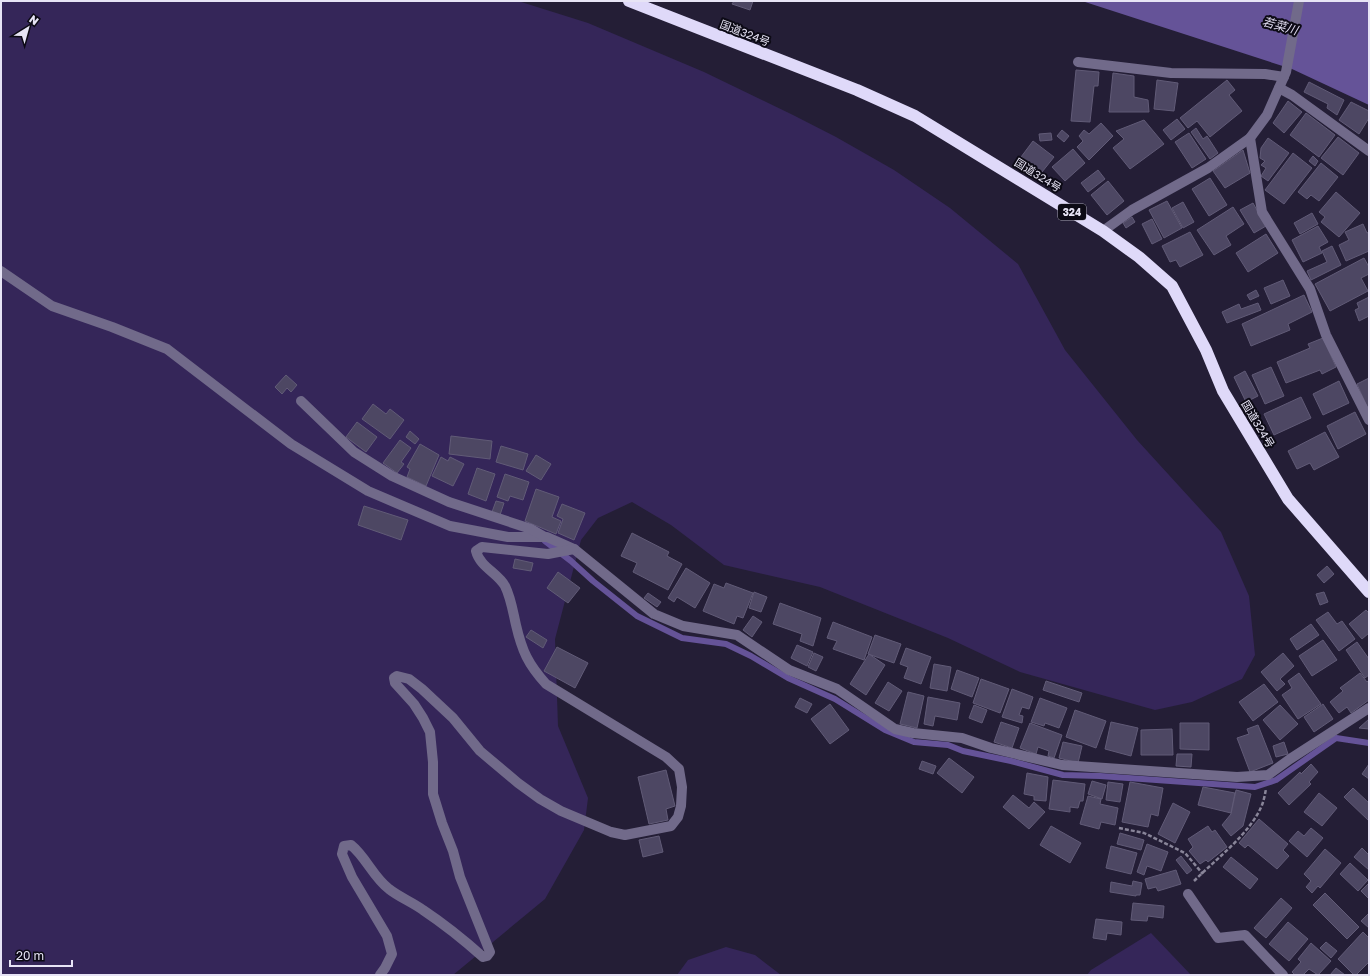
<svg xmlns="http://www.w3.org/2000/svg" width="1370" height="976" viewBox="0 0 1370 976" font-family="'Golos Text','Noto Sans JP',sans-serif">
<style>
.green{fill:#352659}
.water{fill:#655398}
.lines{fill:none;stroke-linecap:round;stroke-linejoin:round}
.stream{stroke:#655398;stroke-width:6}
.building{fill:#4d4763;stroke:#615b77}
.path{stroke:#898599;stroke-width:2.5;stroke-dasharray:4 2;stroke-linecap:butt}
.minor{stroke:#716a8a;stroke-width:10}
.highway{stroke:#dfd9f9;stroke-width:12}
.labels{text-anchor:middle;stroke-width:4;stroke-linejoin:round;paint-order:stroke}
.shield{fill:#0c0a15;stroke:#a5a3b2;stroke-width:1}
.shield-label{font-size:10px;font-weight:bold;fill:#e7e4f5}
.street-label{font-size:11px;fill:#e7e4f5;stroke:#0c0a15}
.water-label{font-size:12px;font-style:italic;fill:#e0dcf0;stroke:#0c0a15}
</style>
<rect width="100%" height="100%" fill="#241e36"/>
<g class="green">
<path d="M1 1H518L588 23 704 72 793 115 836 137 894 170 950 208 1018 264 1065 350 1137 440 1221 532 1249 596 1255 655 1242 679 1192 702 1155 710 1020 672 948 638 820 587 724 565 671 525 632 502 598 518 581 540 555 639 558 726 588 798 584 830 545 899 453 975H1Z"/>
<path d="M1151 933 1191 975H1087L1091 970Z"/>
<path d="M726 947 755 955 781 975H677L688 960Z"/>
</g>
<path class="water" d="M1082 1H1369V105L1292 69Z"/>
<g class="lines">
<path class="stream" d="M545 541 571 561 593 581 637 616 682 638 726 644 751 656 788 678 835 699 885 730 914 742 948 745 963 751 1011 761 1063 775 1100 776 1255 787 1276 780 1336 738 1369 743"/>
</g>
<g class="building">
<path d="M734 1H753L750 10 732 4Z"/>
<path d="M1076 70 1099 72 1098 86H1094L1090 122 1071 121Z"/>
<path d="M1113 73 1134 76V97L1148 100 1149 112H1109Z"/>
<path d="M1157 80 1178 83 1174 111 1154 109Z"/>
<path d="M1227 80 1235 90 1229 95 1242 111 1210 137 1197 121 1188 128 1180 118Z"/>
<path d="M1309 82 1344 100 1337 115 1327 108 1328 104 1304 92Z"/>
<path d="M1288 101 1302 112 1284 133 1273 123Z"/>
<path d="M1351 102 1369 111V118L1359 134 1339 120Z"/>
<path d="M1306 113 1335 135 1319 157 1290 135Z"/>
<path d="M1177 119 1185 129 1171 140 1163 130Z"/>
<path d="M1144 120 1164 144 1130 169 1113 148 1124 139 1116 131Z"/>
<path d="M1101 123 1113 136 1089 160 1077 147 1083 141 1079 136 1084 130 1089 134Z"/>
<path d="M1196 128 1203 139 1207 136 1218 153 1210 159 1191 132Z"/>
<path d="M1062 130 1069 136 1064 142 1057 136Z"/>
<path d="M1051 133 1052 140 1040 141 1039 134Z"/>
<path d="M1189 133 1206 159 1192 168 1175 142Z"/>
<path d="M1338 137 1359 153 1343 175 1321 158Z"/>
<path d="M1268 138 1289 153 1268 181 1261 176 1266 168 1261 165 1265 161 1260 158 1261 148Z"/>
<path d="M1033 141 1054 157 1042 172 1021 157Z"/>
<path d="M1073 149 1085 163 1065 181 1052 167Z"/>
<path d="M1243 150 1250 173 1225 188 1213 171Z"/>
<path d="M1293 153 1312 168 1284 204 1265 190Z"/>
<path d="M1313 156 1318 161 1315 166 1309 161Z"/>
<path d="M1321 163 1338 177 1319 201 1311 195 1307 199 1298 192Z"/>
<path d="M1098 170 1105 179 1088 192 1081 183Z"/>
<path d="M1210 178 1227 205 1209 216 1192 189Z"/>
<path d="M1108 181 1124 201 1107 215 1091 195Z"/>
<path d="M1336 192 1360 213 1339 237 1321 222 1325 217 1319 212Z"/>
<path d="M1167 201 1182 228 1164 238 1149 210Z"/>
<path d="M1183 202 1194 222 1183 228 1172 208Z"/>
<path d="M1253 203 1266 226 1254 233 1240 210Z"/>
<path d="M1233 207 1244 224 1226 236 1231 245 1214 255 1197 230Z"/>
<path d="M1312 213 1318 224 1300 234 1294 223Z"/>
<path d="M1132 217 1135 222 1126 228 1123 223Z"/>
<path d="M1152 219 1162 239 1152 244 1142 224Z"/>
<path d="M1363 224 1367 233 1369 232V251L1346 261 1339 245 1349 240 1345 232Z"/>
<path d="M1318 226 1328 242 1319 247 1322 253 1303 262 1292 240Z"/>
<path d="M1190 232 1203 255 1180 267 1176 260 1170 262 1162 246Z"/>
<path d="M1266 234 1278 253 1248 272 1236 253Z"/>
<path d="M1332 246 1341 265 1311 280 1307 271 1327 262 1322 251Z"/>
<path d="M1364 258 1369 267V274L1361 278 1368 291 1330 311 1315 284Z"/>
<path d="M1283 280 1290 296 1271 304 1264 288Z"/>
<path d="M1256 290 1259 296 1250 300 1247 295Z"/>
<path d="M1304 295 1312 312 1288 324 1290 330 1251 346 1242 324Z"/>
<path d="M1369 297V316L1359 321 1355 310 1359 308 1357 303Z"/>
<path d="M1258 303 1261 310 1227 323 1222 312 1239 304 1241 309Z"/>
<path d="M1323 338 1336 367 1322 374 1320 370 1286 383 1277 362 1310 348 1308 344Z"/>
<path d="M1271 367 1284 396 1265 404 1252 375Z"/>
<path d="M1245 371 1258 396 1246 402 1234 377Z"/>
<path d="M286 375 297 385 291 392 287 388 282 394 275 387Z"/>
<path d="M1369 378V406L1367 407 1357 384Z"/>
<path d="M1339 381 1349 403 1323 415 1313 394Z"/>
<path d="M1301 397 1311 418 1274 435 1264 414Z"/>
<path d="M373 404 386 414 390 409 404 420 390 439 362 419Z"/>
<path d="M1355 412 1366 434 1338 449 1327 426Z"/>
<path d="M357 422 377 437 366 452 346 437Z"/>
<path d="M410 431 419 439 415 444 406 437Z"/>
<path d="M1325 432 1339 457 1314 470 1310 463 1297 469 1288 451Z"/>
<path d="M451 436 492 441 490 459 449 454Z"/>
<path d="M400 440 411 448 401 462 404 464 397 473 383 463Z"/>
<path d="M420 444 439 455 426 486 407 477 410 469 407 467Z"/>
<path d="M501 446 528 454 523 470 496 462Z"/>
<path d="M536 455 551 464 541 480 526 471Z"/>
<path d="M441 457 448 461 450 457 464 464 453 486 432 476Z"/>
<path d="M477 468 495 474 486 501 468 494Z"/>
<path d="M505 474 529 482 523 500 510 496 508 501 497 497Z"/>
<path d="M536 489 559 497 552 517 561 521 556 534 525 521Z"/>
<path d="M496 501 504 503 500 515 492 512Z"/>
<path d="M562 504 585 513 574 540 558 533 563 519 557 516Z"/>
<path d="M364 506 408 520 401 540 358 525Z"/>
<path d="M632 533 669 552 667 556 682 564 668 590 633 572 637 563 621 556Z"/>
<path d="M515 559 533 563 531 571 513 568Z"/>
<path d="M1327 566 1334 574 1324 583 1317 575Z"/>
<path d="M686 568 710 583 695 608 677 597 674 602 668 598Z"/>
<path d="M558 572 580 588 568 603 547 588Z"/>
<path d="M726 583 753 593 743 618 737 616 734 624 703 611 714 584 724 588Z"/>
<path d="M754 592 767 597 761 612 749 608Z"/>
<path d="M1324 592 1328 602 1320 605 1316 594Z"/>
<path d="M648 593 661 602 657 607 644 598Z"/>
<path d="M780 603 821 618 813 646 800 641 802 634 773 624Z"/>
<path d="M1366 610 1369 613V633L1362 639 1349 624Z"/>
<path d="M1328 612 1337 624 1342 621 1355 639 1339 651 1316 620Z"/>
<path d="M753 616 762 622 752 637 743 630Z"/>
<path d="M833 622 872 637 864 660 833 649 837 641 827 638Z"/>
<path d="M1311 624 1319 635 1297 650 1290 639Z"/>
<path d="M531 630 547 640 543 648 526 637Z"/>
<path d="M875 635 901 644 894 663 868 654Z"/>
<path d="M1323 640 1337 660 1312 676 1299 656Z"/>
<path d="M1357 642 1369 659V675L1365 678 1346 650Z"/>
<path d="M797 645 813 652 807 666 791 658Z"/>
<path d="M557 647 588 663 575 688 544 671Z"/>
<path d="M906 648 931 657 921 684 904 678 908 667 900 664Z"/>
<path d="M814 653 823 657 816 671 808 667Z"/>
<path d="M1283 653 1294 666 1280 679 1285 684 1277 691 1261 672Z"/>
<path d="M869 654 885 665 866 695 850 684Z"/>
<path d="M934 664 951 667 947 691 930 688Z"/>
<path d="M957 670 979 678 972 697 951 689Z"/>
<path d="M1299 673 1321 704 1298 719 1282 695 1292 688 1288 681Z"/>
<path d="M1360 673 1367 682 1369 680V700L1351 713 1347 707 1339 713 1330 702 1343 691 1340 688Z"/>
<path d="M981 679 1009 689 1000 713 973 703Z"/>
<path d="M1046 681 1082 693 1079 702 1043 690Z"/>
<path d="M888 682 902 691 889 711 875 703Z"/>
<path d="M1264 684 1278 702 1253 721 1239 702Z"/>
<path d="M1012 689 1033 697 1029 709 1022 707 1019 715 1023 716 1022 723 1002 717Z"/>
<path d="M908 692 924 696 917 728 900 724Z"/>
<path d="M928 697 960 703 957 720 935 716 933 726 924 724Z"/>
<path d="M800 698 812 704 807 713 795 707Z"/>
<path d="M1040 698 1067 708 1059 728 1045 723 1044 726 1031 722Z"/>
<path d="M830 704 849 730 830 744 811 719Z"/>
<path d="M1323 704 1333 719 1314 732 1304 717Z"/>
<path d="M974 705 987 710 982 723 969 718Z"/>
<path d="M1280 705 1298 724 1280 740 1263 720Z"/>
<path d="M1075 710 1106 721 1096 748 1066 737Z"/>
<path d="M1369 719V729L1359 728Z"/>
<path d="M1001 722 1019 728 1012 748 994 742Z"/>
<path d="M1111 722 1138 728 1131 756 1105 749Z"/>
<path d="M1030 723 1062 735 1054 758 1048 756 1049 751 1038 747 1036 754 1020 748Z"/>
<path d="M1180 723H1209V750L1180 749Z"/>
<path d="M1258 725 1273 763 1250 772 1237 738 1249 734 1247 729Z"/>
<path d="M1172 729 1173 755H1141V730Z"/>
<path d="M1063 742 1082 746 1078 763 1059 758Z"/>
<path d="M1284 742 1288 754 1276 757 1273 746Z"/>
<path d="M1177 754H1192L1191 767 1176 766Z"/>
<path d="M949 758 974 777 962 793 937 773Z"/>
<path d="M922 761 936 766 933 774 919 769Z"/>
<path d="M1311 764 1318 772 1309 782 1311 784 1289 805 1278 793 1300 772 1301 774Z"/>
<path d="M1369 764V779L1362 774Z"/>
<path d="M666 770 675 806 666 809 668 820 649 824 638 777Z"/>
<path d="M1027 773 1048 777 1046 801 1034 800V796L1024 794Z"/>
<path d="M1053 780 1085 784 1083 801H1080L1078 808 1070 807V812L1049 809Z"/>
<path d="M1092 781 1106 785 1102 799 1088 794Z"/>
<path d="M1108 782 1123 784 1120 802 1106 800Z"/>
<path d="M1130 782 1163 788 1158 816 1151 814 1148 827 1122 822Z"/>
<path d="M1203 787 1235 793 1231 813 1198 805Z"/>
<path d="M1353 788 1369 803V821L1344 797Z"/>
<path d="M1236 790 1251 794 1243 826 1231 836 1222 825 1231 814Z"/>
<path d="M1319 793 1337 808 1322 826 1304 812Z"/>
<path d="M1013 795 1029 808 1034 802 1045 812 1029 829 1003 807Z"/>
<path d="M1088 796 1101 799 1100 804 1118 808 1115 825 1101 822 1099 829 1080 824Z"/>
<path d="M1173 803 1190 812 1175 843 1158 834Z"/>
<path d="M1259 819 1288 844 1283 850 1289 856 1277 869 1248 845 1245 848 1239 843Z"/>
<path d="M1051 826 1081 843 1070 863 1040 845Z"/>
<path d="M1208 826 1212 832 1215 830 1227 847 1208 862 1206 860 1200 864 1189 851 1193 847 1188 839Z"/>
<path d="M1311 828 1323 838 1307 857 1289 841 1298 831 1304 836Z"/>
<path d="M1120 833 1144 840 1141 850 1117 844Z"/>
<path d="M659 836 663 852 643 857 639 840Z"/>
<path d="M1147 844 1168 852 1161 871 1147 866 1144 875 1137 872Z"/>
<path d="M1111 846 1137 853 1131 874 1106 868Z"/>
<path d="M1362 848 1369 855V870L1354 857Z"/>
<path d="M1325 849 1341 863 1320 888 1318 886 1312 893 1306 887 1311 881 1304 874Z"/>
<path d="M1181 856 1192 870 1187 874 1176 860Z"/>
<path d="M1231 857 1258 879 1250 889 1223 867Z"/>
<path d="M1350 863 1368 880 1358 891 1340 874Z"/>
<path d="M1176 870 1181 884 1158 891 1156 887 1148 889 1145 879Z"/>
<path d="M1133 881 1142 883 1140 895H1136V896L1110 892 1111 882 1132 886Z"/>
<path d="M1369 883V899L1361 891Z"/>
<path d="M1325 893 1359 927 1347 939 1313 905Z"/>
<path d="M1281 898 1292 908 1266 938 1254 928Z"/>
<path d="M1133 903 1164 906 1163 918 1148 916 1147 921 1131 920Z"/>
<path d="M1369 913V928L1361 921Z"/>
<path d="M1096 919 1122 922 1121 935 1107 933 1106 940 1093 938Z"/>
<path d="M1288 922 1308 939 1289 961 1269 944Z"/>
<path d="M1363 932 1369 938V962L1356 975H1354L1338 959Z"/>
<path d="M1326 942 1337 951 1331 958 1320 948Z"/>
<path d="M1311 943 1331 961 1318 975 1309 969 1303 975H1295L1292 972 1301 962 1298 959Z"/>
<path d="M1336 968 1345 975H1330Z"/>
</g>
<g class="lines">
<g class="path">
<path d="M1119 828 1144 833 1185 853 1203 874"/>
<path d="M1194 881C1216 859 1250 834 1262 805 1264 800 1265 794 1266 789"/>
</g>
<g class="minor">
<path d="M1078 62 1171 73 1265 74 1284 77"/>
<path d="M1279 88 1292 95 1369 151"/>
<path d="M1250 138 1262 212 1310 289 1326 335 1369 420"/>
<path d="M1103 231 1132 210 1208 168 1250 138 1267 115 1286 72 1299 1"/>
<path d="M1 271 52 306 112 327 167 349 291 444 368 491 450 526 508 537H547L574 549 654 614 683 626 737 635 789 670 837 689 895 729 913 733 962 738 991 748 1062 765 1237 777 1268 775 1290 759 1369 708"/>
<path d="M301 401 354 452 392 476 449 502 531 529 545 537"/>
<path d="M1188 894 1218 938 1245 935 1283 975"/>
<path d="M380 975 385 968 392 954 387 936 352 877 342 854 344 846 351 845C366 857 373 877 389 889 399 897 412 902 423 910 444 924 464 940 483 957L487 956 490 952 460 877 453 851 442 823 433 794V762L430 732 423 718 414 704 395 683 394 678 397 676 409 679 422 689 453 718 480 751 518 783 540 799 561 811 611 832 625 835 671 826 678 817 681 806 682 787 679 769 666 757 546 684C528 664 522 651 516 625 513 612 511 598 505 586 498 573 480 567 476 551L482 547 548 554 574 549"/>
</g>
<path class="highway" d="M629 1 857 90 915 116 1103 231 1139 257 1172 286 1206 350 1223 391 1288 499 1369 592"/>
</g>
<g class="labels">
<rect class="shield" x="1058" y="204" width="28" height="16" rx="3"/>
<g class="shield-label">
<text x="1072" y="216">324</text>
</g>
<g class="street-label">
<text transform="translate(745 33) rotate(21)" y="4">国道324号</text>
<text transform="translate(1038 175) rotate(32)" y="4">国道324号</text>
<text transform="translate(1258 424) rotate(59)" y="4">国道324号</text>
</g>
<g class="water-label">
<text transform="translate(1280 26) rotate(16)" y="4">若菜川</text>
</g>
</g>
<rect width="1370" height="976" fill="none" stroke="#e7e4f5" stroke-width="4"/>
<g transform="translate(28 28) rotate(37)" stroke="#0c0a15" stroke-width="3" paint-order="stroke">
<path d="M0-3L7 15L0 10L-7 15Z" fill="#e7e4f5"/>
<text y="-6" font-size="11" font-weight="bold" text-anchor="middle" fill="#e7e4f5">N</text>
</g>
<path d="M10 960v6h62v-6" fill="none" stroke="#e7e4f5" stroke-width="2"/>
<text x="16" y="960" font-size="12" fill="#e7e4f5" stroke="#0c0a15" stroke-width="3" paint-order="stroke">20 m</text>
</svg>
